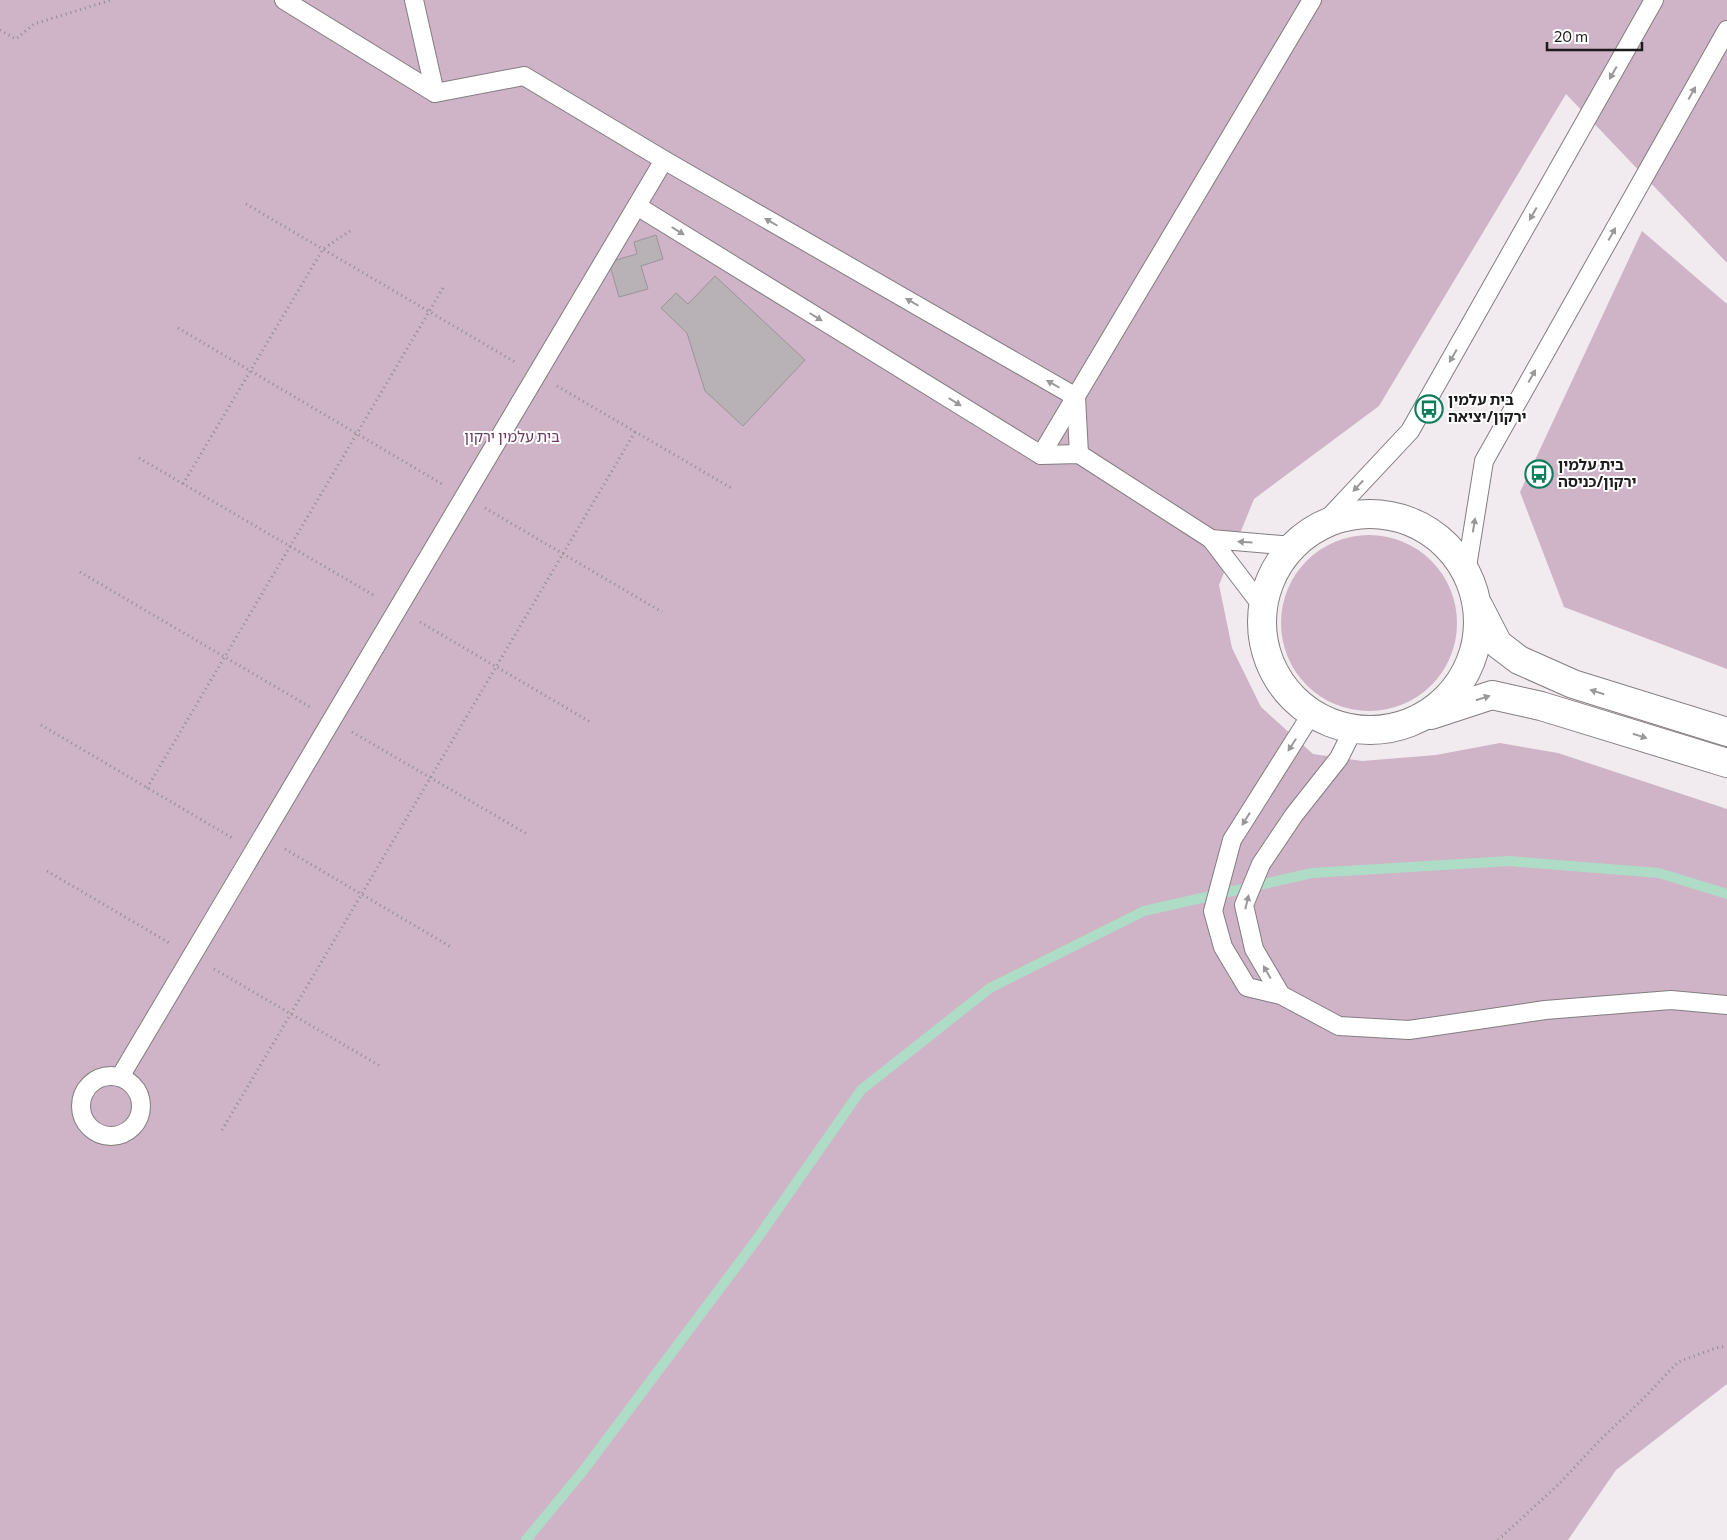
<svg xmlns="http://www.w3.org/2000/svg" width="1727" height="1540" viewBox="0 0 1727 1540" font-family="Commissioner,'Noto Sans Hebrew',sans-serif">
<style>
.green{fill:#cfb3c7}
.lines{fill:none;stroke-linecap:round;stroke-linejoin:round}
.stream{stroke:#afdcc6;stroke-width:10}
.building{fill:#b8b1b6;stroke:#9b9499}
.lane-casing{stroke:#837d81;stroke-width:20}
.street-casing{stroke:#837d81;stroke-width:30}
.path{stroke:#918c90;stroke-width:3;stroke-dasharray:1 4;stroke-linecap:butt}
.lane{stroke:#fff;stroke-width:18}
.street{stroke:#fff;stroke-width:28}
.oneway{fill:#9a9899}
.labels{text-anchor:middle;stroke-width:4;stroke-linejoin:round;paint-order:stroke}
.poi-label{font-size:15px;font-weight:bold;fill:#1e1b1d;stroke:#fff;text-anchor:start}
.park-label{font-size:15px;fill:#6a3a5f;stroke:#fff}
</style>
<rect width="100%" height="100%" fill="#f1eaef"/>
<g class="green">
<path d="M0 0H1727V263L1566 94 1379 406 1254 499 1219 585 1232 648 1261 707 1313 754 1362 761 1436 755 1500 743 1558 753 1727 809V1384L1616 1470 1568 1540H0Z"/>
<path d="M1642 231 1727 304V669L1564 607 1520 492Z"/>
<circle cx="1369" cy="623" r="88"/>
</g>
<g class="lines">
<path class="stream" d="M526 1540 583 1471 757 1239 861 1090 990 988 1144 911 1312 873 1509 861 1659 873 1727 894"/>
</g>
<g class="building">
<path d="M656 235 663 259 641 266 648 289 619 297 609 262 637 254 634 242Z"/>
<path d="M715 276 805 360 743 426 705 391 687 333 661 308 676 293 688 304Z"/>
</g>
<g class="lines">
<g class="lane-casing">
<g id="lane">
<path d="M284 0 435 93 524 76 664 160 1076 397 1079 454"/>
<path d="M414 0 435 93"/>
<path d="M637 206 1041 455 1079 454 1211 539"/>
<path d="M1041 455 1312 0"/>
<path d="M1321 526 1410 431 1654 0"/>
<path d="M1466 573 1484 461 1727 30"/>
<path d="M1262 606 1211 539 1293 546"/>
<path d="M1312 713 1232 840 1213 911 1223 947 1247 987 1281 995 1339 1026 1409 1030 1545 1010 1671 1000 1727 1005"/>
<path d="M1281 995 1254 949 1244 905 1261 864 1294 815 1339 758 1353 730"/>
<circle cx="111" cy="1106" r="30"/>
<path d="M120 1077 664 160"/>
</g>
</g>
<g class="street-casing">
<g id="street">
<circle cx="1370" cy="622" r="108"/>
<path d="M1479 607 1498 644 1519 660 1573 684 1727 732"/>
<path d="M1431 715 1492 695 1541 706 1727 763"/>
</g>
</g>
<g class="path">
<path d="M0 30 16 39 34 24 111 0"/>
<path d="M246 204 515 362"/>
<path d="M178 328 442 484"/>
<path d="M557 386 733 489"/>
<path d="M139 458 375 596"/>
<path d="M183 484 323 249 350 231"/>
<path d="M485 508 662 612"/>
<path d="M80 572 310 707"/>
<path d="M420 622 592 723"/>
<path d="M41 725 234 839"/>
<path d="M352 732 527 834"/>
<path d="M147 788 443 288"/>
<path d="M285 849 451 947"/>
<path d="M47 871 171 944"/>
<path d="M214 969 382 1067"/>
<path d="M222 1130 635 432"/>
<path d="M1498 1540 1559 1484 1600 1440 1643 1399 1678 1362 1716 1348 1727 1346"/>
</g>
<use href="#lane" class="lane"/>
<use href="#street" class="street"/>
</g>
<defs><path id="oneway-solid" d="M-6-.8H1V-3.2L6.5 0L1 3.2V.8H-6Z" transform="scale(1.25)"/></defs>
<g class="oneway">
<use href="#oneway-solid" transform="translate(1613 73) rotate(120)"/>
<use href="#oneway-solid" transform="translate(1692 93) rotate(-61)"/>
<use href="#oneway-solid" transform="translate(1533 214) rotate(120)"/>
<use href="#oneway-solid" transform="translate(771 222) rotate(-150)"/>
<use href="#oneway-solid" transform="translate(678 231) rotate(32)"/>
<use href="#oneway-solid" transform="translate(1612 234) rotate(-61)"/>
<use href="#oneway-solid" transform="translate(912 302) rotate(-150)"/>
<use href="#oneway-solid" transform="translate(816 317) rotate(32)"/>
<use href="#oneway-solid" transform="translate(1453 356) rotate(120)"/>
<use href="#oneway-solid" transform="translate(1532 376) rotate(-61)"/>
<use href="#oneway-solid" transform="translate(1053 384) rotate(-150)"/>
<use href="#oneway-solid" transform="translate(955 402) rotate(32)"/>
<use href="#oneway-solid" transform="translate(1358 486) rotate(133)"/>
<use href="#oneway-solid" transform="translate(1474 525) rotate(-81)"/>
<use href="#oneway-solid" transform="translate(1245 542) rotate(-176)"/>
<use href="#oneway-solid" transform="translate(1597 692) rotate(-163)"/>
<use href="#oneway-solid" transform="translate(1483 698) rotate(-17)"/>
<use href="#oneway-solid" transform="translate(1640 736) rotate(17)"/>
<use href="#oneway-solid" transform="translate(1292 745) rotate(123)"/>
<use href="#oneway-solid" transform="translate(1246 819) rotate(122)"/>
<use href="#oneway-solid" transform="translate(1247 902) rotate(-77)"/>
<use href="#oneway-solid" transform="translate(1267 972) rotate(-120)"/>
</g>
<defs>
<g id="bus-ring" transform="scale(1.4375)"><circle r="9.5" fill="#fff" stroke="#0c7e5b" stroke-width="1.5"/><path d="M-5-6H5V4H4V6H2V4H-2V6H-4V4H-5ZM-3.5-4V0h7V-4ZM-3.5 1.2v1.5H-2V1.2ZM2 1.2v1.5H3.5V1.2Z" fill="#0c7e5b"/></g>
</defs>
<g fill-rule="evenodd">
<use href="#bus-ring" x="1429" y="409"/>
<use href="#bus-ring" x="1539" y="474"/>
</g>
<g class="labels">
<g class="poi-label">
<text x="1448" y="405">בית עלמין<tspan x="1448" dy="17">ירקון/יציאה</tspan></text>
<text x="1558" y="470">בית עלמין<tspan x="1558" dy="17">ירקון/כניסה</tspan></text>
</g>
<g class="park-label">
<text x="512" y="442">בית עלמין ירקון</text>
</g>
</g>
<path d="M1547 42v8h95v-8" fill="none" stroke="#1e1b1d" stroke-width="2.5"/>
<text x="1554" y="42" font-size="15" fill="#1e1b1d" stroke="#ffffff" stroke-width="4" paint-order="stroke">20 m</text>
</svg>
